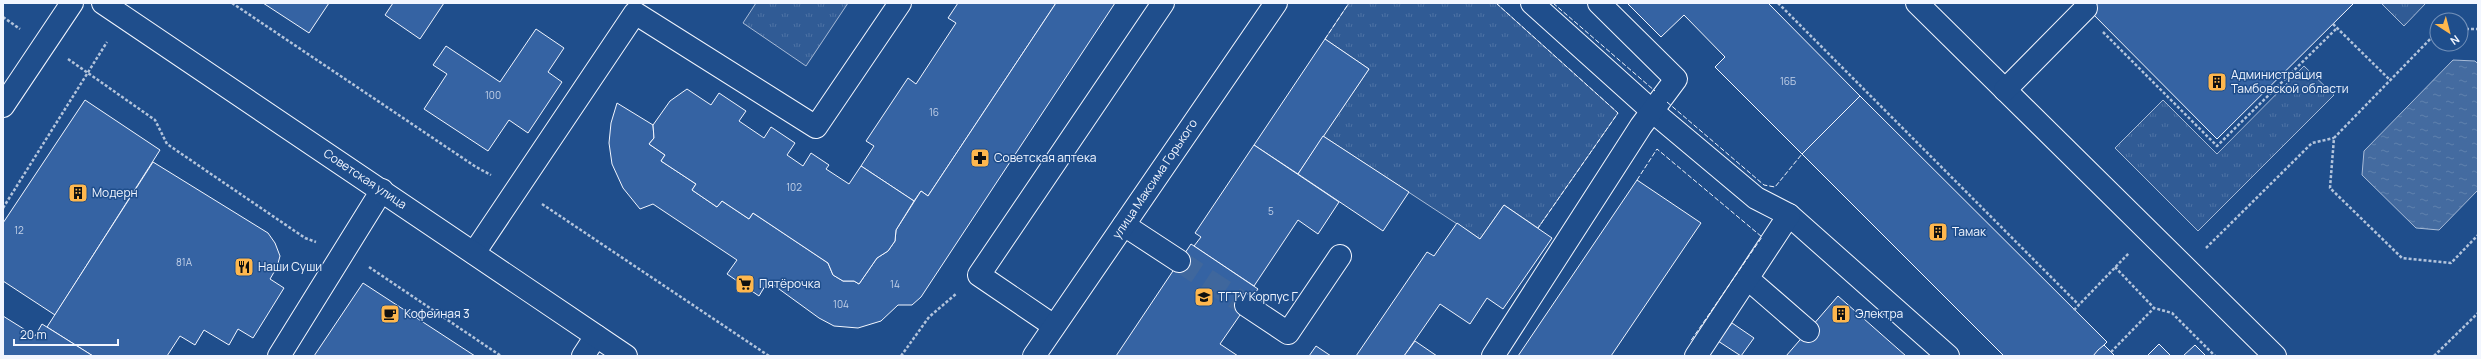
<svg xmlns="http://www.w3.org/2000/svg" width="2481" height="359" viewBox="0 0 2481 359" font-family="Manrope,sans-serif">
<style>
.grass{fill:url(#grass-tufts);stroke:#a8bbd7}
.water{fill:url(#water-ripples);stroke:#a8bbd7}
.building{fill:#3563a3;stroke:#f2f6ff}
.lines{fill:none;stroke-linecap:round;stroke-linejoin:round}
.minor-tunnel{stroke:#3f679d;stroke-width:22;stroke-dasharray:22 11;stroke-linecap:butt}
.minor-casing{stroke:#f2f6ff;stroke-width:24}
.major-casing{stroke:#f2f6ff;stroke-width:24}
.path{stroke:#b3c4dc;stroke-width:2.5;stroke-dasharray:3 2;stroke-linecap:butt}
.minor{stroke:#1f4e8c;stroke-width:22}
.major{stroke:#1f4e8c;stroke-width:22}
.fence{stroke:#f2f6ff;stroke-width:1;stroke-dasharray:5 2;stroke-linecap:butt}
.labels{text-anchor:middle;stroke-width:3;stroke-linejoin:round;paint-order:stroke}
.number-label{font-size:10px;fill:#c3d1e8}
.poi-label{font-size:12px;fill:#f2f6ff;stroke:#1f4e8c;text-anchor:start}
.street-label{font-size:12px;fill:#f2f6ff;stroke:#1f4e8c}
</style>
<defs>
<pattern id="grass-tufts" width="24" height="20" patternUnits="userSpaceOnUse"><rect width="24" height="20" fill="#305b95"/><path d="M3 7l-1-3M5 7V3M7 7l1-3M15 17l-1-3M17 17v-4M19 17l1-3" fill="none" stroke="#4e73a5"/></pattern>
<pattern id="water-ripples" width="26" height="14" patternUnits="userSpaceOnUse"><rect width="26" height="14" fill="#446ba0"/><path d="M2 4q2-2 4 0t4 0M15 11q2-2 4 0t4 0" fill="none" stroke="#5f81ae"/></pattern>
</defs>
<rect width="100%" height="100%" fill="#1f4e8c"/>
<g class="grass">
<path d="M756 3H848L806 66 743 23Z"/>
<path d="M1349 3H1496L1618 113 1538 228 1504 205 1480 239 1323 136 1369 69 1325 39Z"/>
<path d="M2381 3H2426L2404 26Z"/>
<path d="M2304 66 2334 95 2198 231 2115 148 2163 100 2217 154Z"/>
</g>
<path class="water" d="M2453 60 2475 61 2478 64V190L2439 230 2416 228 2362 175 2364 151Z"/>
<g class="building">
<path d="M263 3H329L309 33Z"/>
<path d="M393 3H444L420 39 385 15Z"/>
<path d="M958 3H1056L928 196 921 191 914 201 861 166 874 146 866 141 908 78 916 84 956 23 948 18Z"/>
<path d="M1056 3H1115L921 297 912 305H898L881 321 858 328 834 326 819 318 768 281 759 296 727 274 737 260 653 204 640 209 623 188 612 164 609 143 611 123 617 103 653 125 654 138 649 144 665 155 661 161 696 184 692 190 717 207 722 201 749 219 753 213 828 263 833 275 843 281H854L859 284 877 258 888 251 895 241 896 230 921 191 928 196Z"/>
<path d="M1627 3H1768L1860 96 1802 154 1715 67 1725 57 1684 15 1661 37Z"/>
<path d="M2082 3H2354L2217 139Z"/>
<path d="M536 29 564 48 548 72 562 82 528 133 509 120 488 151 424 109 447 74 433 65 446 46 500 82Z"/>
<path d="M1325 39 1369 69 1298 174 1254 145Z"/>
<path d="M687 89 711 105 719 93 746 111 739 121 764 138 771 127 795 143 787 155 803 166 811 153 829 165 826 169 849 184 861 166 914 201 896 230 895 241 888 251 877 258 859 284 854 281H843L833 275 828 263 753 213 749 219 722 201 717 207 692 190 696 184 661 161 665 155 649 144 654 138 653 125 670 101Z"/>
<path d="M1860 96 2107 342 2093 356H2004L1802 154Z"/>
<path d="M85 100 160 150 55 315 3 281V223Z"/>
<path d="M1323 136 1409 192 1383 231 1298 174Z"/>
<path d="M1254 145 1339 202 1318 234 1298 220 1254 286 1194 246 1201 237 1195 233Z"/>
<path d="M153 162 268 233 275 243 280 256 277 267 270 279 284 288 253 338 238 329 229 345 204 330 195 345 180 336 167 356H93L47 327Z"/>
<path d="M1637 180 1701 223 1611 356H1518Z"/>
<path d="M1504 205 1552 238 1503 309 1487 298 1470 324 1440 304 1404 356H1356L1427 252 1434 256 1457 223 1480 239Z"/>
<path d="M1191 244 1258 289 1220 344 1238 356H1116Z"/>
<path d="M363 283 475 356H314Z"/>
<path d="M1838 296 1906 356H1786Z"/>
<path d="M3 316 35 336 42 324 93 356H3Z"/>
<path d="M1732 323 1754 338 1741 356 1718 341Z"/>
<path d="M1415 341 1437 356H1404Z"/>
<path d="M2159 344 2171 356H2147Z"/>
<path d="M2104 345 2115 356H2093L2098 350Z"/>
<path d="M2195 345 2206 356H2183Z"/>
<path d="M1316 346 1331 356H1309Z"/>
</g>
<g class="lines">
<path class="minor-tunnel" d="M1179 261 1246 305"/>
<g class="minor-casing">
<g id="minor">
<path d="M1532 3 1651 110 1756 198 1789 215 1948 356"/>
<path d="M1917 3 2275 356"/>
<path d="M2005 90 2086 8"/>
<path d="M3 106 72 3"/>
<path d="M1124 225 1179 261"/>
<path d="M474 253 635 13 816 127 900 3"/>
<path d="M1748 279 1808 331"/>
<path d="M1246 305 1288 333 1340 256"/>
<path d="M1054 326 979 275 1163 3"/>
<path d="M279 356 382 190"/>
<path d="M583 356 596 336"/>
<path d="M1034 356 1276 3"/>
<path d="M1493 356 1641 126 1676 79 1599 3"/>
<path d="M1696 356 1789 215"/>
</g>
</g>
<g class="major-casing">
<path id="major" d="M103 3 626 356"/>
</g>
<g class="path">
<path d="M232 3 476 167 491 175"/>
<path d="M1778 3 2079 305"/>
<path d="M3 17 20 29"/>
<path d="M2333 24 2390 80"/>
<path d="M2461 29H2478"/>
<path d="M2103 32 2217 146 2337 28"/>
<path d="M2437 32 2334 138 2330 188 2402 258 2451 263 2478 235"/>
<path d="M68 59 155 120 167 144 305 238 316 242"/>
<path d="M542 204 769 356"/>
<path d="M3 208 107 42"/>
<path d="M2206 248 2312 143 2334 138"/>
<path d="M369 267 501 356"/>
<path d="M2115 267 2154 308 2172 313 2215 356"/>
<path d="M2074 310 2129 253"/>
<path d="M2111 352 2154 308"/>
<path d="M901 356 929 317 957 293"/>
<path d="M2434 356 2478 313"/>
</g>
<use href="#minor" class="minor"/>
<use href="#major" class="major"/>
<g class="fence">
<path d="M1496 3 1618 113 1538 228"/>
<path d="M1553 3 1655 91"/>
<path d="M1325 39 1349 3"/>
<path d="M1667 102 1764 185 1775 187 1802 154"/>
<path d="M1637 180 1657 149 1762 237 1690 342"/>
</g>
</g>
<defs>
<g id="building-square" transform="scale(1)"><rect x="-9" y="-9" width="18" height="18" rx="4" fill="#ffb74d" stroke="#1f4e8c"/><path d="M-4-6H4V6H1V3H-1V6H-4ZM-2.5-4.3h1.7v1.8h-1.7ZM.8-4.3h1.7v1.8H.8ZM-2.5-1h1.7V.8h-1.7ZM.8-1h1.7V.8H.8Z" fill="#111"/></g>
<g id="pharmacy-square" transform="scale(1)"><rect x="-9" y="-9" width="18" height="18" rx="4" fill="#ffb74d" stroke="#1f4e8c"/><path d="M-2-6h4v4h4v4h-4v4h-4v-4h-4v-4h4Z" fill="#111"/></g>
<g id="restaurant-square" transform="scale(1)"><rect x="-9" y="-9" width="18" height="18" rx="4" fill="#ffb74d" stroke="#1f4e8c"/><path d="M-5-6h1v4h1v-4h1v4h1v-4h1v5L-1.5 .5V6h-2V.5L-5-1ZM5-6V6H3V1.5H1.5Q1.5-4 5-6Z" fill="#111"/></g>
<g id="supermarket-square" transform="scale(1)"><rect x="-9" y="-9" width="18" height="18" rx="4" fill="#ffb74d" stroke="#1f4e8c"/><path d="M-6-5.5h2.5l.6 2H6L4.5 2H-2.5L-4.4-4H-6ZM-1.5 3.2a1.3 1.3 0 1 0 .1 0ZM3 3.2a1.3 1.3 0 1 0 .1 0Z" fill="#111"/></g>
<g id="university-square" transform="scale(1)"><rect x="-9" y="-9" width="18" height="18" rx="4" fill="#ffb74d" stroke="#1f4e8c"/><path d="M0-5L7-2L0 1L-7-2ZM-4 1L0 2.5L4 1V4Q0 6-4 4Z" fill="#111"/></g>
<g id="cafe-square" transform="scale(1)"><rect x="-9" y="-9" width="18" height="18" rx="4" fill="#ffb74d" stroke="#1f4e8c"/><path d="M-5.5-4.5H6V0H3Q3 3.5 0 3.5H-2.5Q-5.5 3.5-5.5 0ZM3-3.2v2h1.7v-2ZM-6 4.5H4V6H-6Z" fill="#111"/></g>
</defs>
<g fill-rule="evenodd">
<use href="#building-square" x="2217" y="82"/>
<use href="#pharmacy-square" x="980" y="158"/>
<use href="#building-square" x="78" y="193"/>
<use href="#building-square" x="1938" y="232"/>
<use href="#restaurant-square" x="244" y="267"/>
<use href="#supermarket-square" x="745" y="284"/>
<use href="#university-square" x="1204" y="297"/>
<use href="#cafe-square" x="390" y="314"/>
<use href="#building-square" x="1841" y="314"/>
</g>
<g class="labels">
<g class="number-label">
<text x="1788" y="85">16Б</text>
<text x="493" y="99">100</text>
<text x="934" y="116">16</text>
<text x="794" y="191">102</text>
<text x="1271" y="215">5</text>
<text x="19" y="234">12</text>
<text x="184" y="266">81А</text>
<text x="895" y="288">14</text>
<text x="841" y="308">104</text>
</g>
<g class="poi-label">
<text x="2231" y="79">Администрация<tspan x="2231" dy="14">Тамбовской области</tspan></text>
<text x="994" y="162">Советская аптека</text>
<text x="92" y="197">Модерн</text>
<text x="1952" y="236">Тамак</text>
<text x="258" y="271">Наши Суши</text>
<text x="759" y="288">Пятёрочка</text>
<text x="1218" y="301">ТГТУ Корпус Г</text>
<text x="404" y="318">Кофейная 3</text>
<text x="1855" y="318">Электра</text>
</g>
<g class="street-label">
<text transform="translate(365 179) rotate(34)" y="4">Советская улица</text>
<text transform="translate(1155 179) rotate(-56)" y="4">улица Максима Горького</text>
</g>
</g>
<rect width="2481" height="359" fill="none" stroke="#f2f6ff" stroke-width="8"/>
<g transform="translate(2449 32) rotate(144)"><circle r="19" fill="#1f4e8c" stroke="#7391ba"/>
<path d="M0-3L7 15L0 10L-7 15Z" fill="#ffb74d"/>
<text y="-6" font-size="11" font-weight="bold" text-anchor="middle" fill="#f2f6ff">N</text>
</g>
<path d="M14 339v6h104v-6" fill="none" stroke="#f2f6ff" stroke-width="2"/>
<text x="20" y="339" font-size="12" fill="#f2f6ff" stroke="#1f4e8c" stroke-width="3" paint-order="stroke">20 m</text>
</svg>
